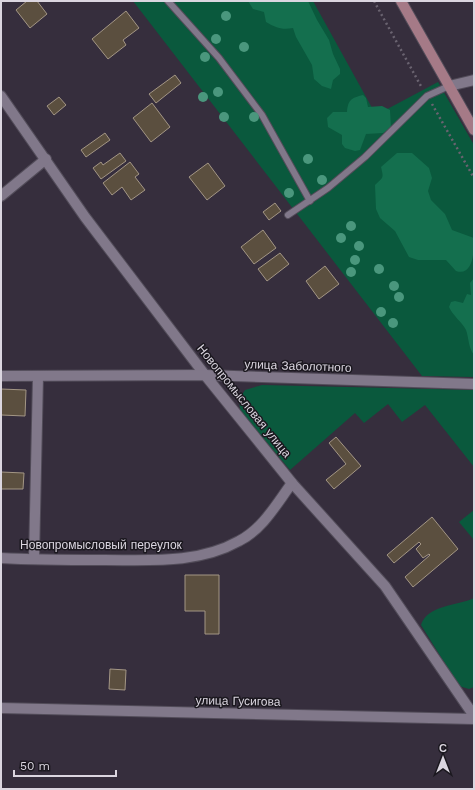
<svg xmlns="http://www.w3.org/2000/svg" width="475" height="790" viewBox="0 0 475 790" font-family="'Work Sans',sans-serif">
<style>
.green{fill:#0a593d}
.forest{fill:#146f4e}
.building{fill:#5b4f3f;stroke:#a39685}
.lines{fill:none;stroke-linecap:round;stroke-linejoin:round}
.service-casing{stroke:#524c59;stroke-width:8}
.minor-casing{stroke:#524c59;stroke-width:12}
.tertiary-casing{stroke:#524c59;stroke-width:12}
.secondary-casing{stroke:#524c59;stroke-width:12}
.path{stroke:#6a6370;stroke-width:2.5;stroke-dasharray:2 3;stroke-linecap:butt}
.service{stroke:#81788a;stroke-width:6}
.minor{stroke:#81788a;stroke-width:10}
.tertiary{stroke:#81788a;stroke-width:10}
.secondary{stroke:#a57a87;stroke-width:10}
.tree{fill:#4a977d}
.labels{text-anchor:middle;stroke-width:3;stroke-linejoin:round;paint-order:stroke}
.street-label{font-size:12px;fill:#dbd6e0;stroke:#1b181f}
</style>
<rect width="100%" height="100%" fill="#362e3d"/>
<g class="green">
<path d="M133 1H313L376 115 438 82 474 145V377L422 376Z"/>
<path d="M262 385 474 390V467L425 405 402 422 388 404 364 423 355 413 290 470 241 412C238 403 240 398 245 390Z"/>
<path d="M474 510V540L459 522Z"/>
<path d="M474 598V687L469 689 459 686 421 625C427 605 457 606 474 598Z"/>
</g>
<g class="forest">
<path d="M248 1H308L317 20 329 40 333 54 340 69V74L333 80 331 89 322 86 314 79 312 65 296 37 293 28C282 30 276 28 266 22L264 12 253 9Z"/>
<path d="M363 95 366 98 368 107 382 106 390 110 391 128 383 133 366 134 360 150 355 151 345 148 342 144V135L328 127 327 118 333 112H347C348 100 351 98 363 95Z"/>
<path d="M397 153H412L429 168 432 178 428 191 431 200 445 214 452 230 474 238C474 249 474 277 456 271L446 260H418L409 257 395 231 380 218 376 209 375 185C383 177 384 179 381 167Z"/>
<path d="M474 278V355C468 347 469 338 466 330 462 322 453 316 449 307L451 302 455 301 463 303 467 294 471 295 470 283Z"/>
</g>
<g class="building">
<path d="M27 1H37L47 14 30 28 16 10Z"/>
<path d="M126 11 139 28 123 40 126 45 108 59 92 39Z"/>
<path d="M175 75 181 83 156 103 149 94Z"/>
<path d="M59 97 66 105 54 115 47 106Z"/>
<path d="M152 103 170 127 151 142 133 118Z"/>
<path d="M105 133 110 140 86 157 81 150Z"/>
<path d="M120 153 126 161 101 179 93 168 101 162 103 165Z"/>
<path d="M130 162 139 174 135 177 145 190 131 200 122 187 112 195 103 183Z"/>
<path d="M208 163 225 186 207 200 189 177Z"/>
<path d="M275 203 281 211 269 220 263 212Z"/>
<path d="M263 230 276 248 254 264 241 247Z"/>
<path d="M280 253 289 264 267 281 258 269Z"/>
<path d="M325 266 339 284 319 299 306 281Z"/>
<path d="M1 389 26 390 25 416 1 415Z"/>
<path d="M336 437 361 466 334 489 326 480 346 464 329 443Z"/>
<path d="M1 472 24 473 23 489H1Z"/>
<path d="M432 517 458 549 413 587 405 577 430 555 429 554 423 558 416 549 421 544 419 542 394 563 387 555Z"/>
<path d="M185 575H219V634H205V611H185Z"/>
<path d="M110 669 126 670 125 690 109 689Z"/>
</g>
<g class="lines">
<g class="service-casing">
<g id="service">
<path d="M168 1 219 58 262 115 310 201"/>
<path d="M288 215 328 188 365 157 427 96 449 86"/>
</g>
</g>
<g class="minor-casing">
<g id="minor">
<path d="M449 86 474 80"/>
<path d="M1 96 85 217 205 375 292 483 385 586 474 716"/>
<path d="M1 196 46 159"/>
<path d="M1 558C36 560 70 560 105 560 150 560 198 564 239 541 263 529 277 503 292 483"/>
<path d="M34 559 38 377"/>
<path d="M1 708 474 719"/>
</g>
</g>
<g class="tertiary-casing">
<path id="tertiary" d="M1 376 205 375 474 384"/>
</g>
<g class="secondary-casing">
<path id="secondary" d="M401 1 474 130"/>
</g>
<g class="path">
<path d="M374 1 422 88"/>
<path d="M432 104 474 178"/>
</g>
<use href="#service" class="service"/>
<use href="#minor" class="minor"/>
<use href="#tertiary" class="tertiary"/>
<use href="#secondary" class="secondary"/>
</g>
<g class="tree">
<circle cx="226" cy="16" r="5"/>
<circle cx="216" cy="39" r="5"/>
<circle cx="244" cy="47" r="5"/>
<circle cx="205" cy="57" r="5"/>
<circle cx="218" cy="92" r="5"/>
<circle cx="203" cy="97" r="5"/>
<circle cx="224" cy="117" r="5"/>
<circle cx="254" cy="117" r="5"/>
<circle cx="308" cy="159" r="5"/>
<circle cx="322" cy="180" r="5"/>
<circle cx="289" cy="193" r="5"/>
<circle cx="351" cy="226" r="5"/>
<circle cx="341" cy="238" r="5"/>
<circle cx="359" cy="246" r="5"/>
<circle cx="355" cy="260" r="5"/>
<circle cx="379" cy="269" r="5"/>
<circle cx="351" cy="272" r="5"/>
<circle cx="394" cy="286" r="5"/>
<circle cx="399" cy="297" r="5"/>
<circle cx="381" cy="312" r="5"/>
<circle cx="393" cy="323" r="5"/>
</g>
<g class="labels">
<g class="street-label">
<text transform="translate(298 366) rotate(2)" y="4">улица Заболотного</text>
<text transform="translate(244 401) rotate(51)" y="4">Новопромысловая улица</text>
<text x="101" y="549">Новопромысловый переулок</text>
<text transform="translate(238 701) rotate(1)" y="4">улица Гусигова</text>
</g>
</g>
<rect width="475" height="790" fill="none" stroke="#dbd6e0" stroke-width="4"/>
<g transform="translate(443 758)" stroke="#1b181f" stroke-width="3" paint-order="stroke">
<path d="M0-3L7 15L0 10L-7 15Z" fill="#dbd6e0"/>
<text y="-6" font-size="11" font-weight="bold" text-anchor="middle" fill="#dbd6e0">С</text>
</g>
<path d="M14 770v6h102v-6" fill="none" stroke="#dbd6e0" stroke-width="2"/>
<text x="20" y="770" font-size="12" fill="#dbd6e0" stroke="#1b181f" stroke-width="3" paint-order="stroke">50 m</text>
</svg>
